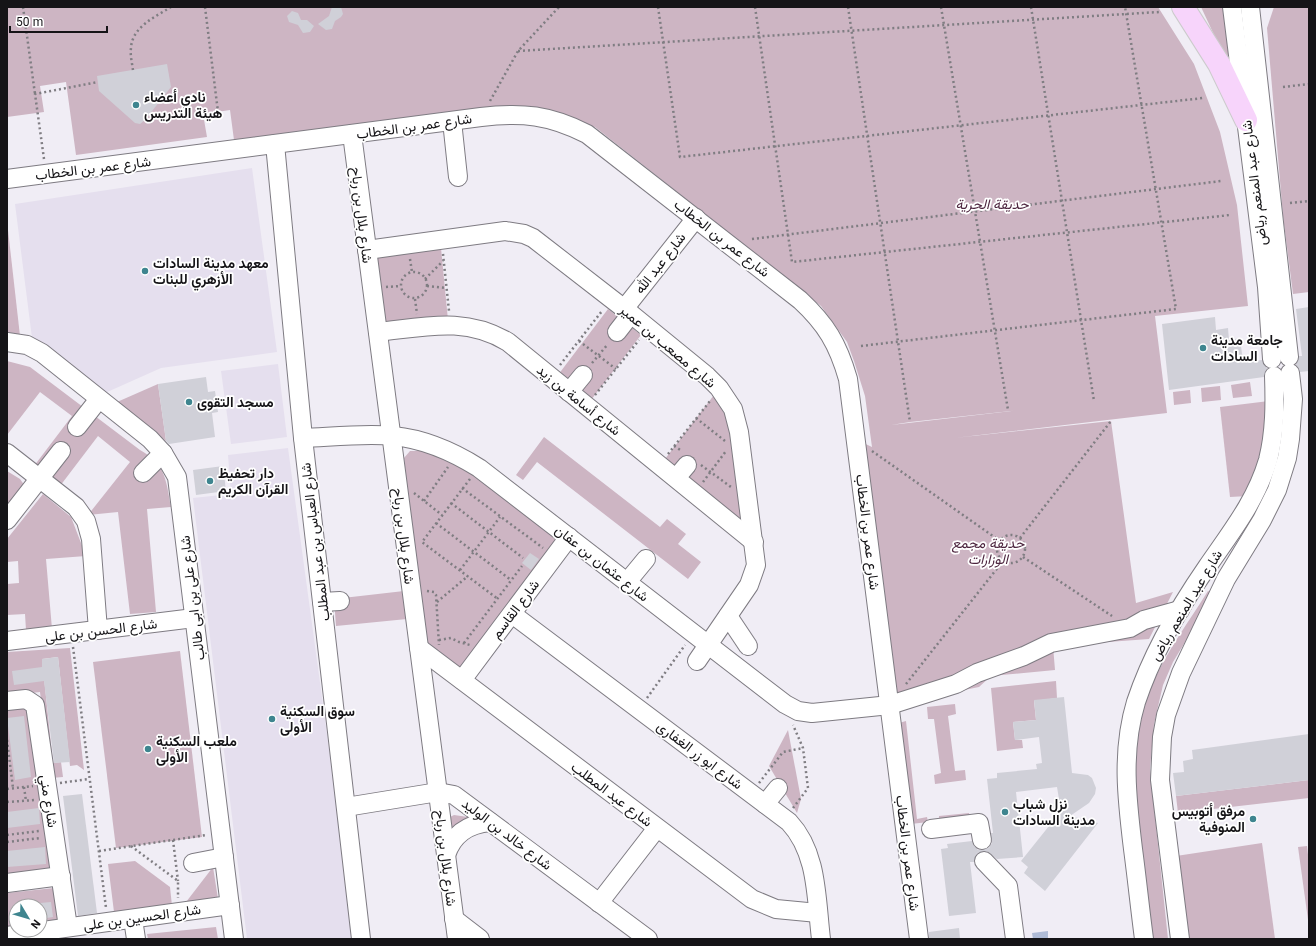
<svg xmlns="http://www.w3.org/2000/svg" width="1316" height="946" viewBox="0 0 1316 946" font-family="Georgia,Vazirmatn,serif">
<style>
.built{fill:#e5dfee}
.green{fill:#cdb5c3;fill-rule:evenodd}
.water{fill:#afbbd6}
.building{fill:#d0d0d8}
.lines{fill:none;stroke-linecap:round;stroke-linejoin:round}
.minor-casing{stroke:#7e7b82;stroke-width:20}
.major-casing{stroke:#cccbcc;stroke-width:24}
.path{stroke:#7f7d82;stroke-width:2.5;stroke-dasharray:2 3;stroke-linecap:butt}
.minor{stroke:#fff;stroke-width:18}
.major{stroke:#f7d4fb;stroke-width:22}
.poi-dot{fill:#3e858f;stroke:#fff;stroke-width:1.5}
.labels{text-anchor:middle;stroke-width:3.5;stroke-linejoin:round;paint-order:stroke}
.poi-label{font-size:14px;font-weight:bold;fill:#151417;stroke:#fff;text-anchor:start}
.street-label{font-size:14px;fill:#151417;stroke:#fff}
.park-label{font-size:14px;font-style:italic;fill:#4d253f;stroke:#fff}
</style>
<rect width="100%" height="100%" fill="#f0edf5"/>
<g class="built">
<path d="M252 168 277 352 161 368 105 393 32 338 15 204Z"/>
<path d="M278 364 287 437 231 444 221 371Z"/>
<path d="M288 448 355 939H247L193 498 231 494 228 455Z"/>
</g>
<g class="green">
<path d="M7 7H1158L1194 64 1220 132 1237 205 1248 306 1155 316 1167 413 954 438 1111 421 1136 603 1173 592 1149 639 1053 646 1055 670 991 676 979 687 890 705 857 440 872 447 865 396 854 361 847 342 821 306 595 127 585 124 486 109 446 112 234 140 230 110 203 114 207 137 76 155 66 82 40 86 44 112 7 117ZM1029 409 891 425 910 422Z"/>
<path d="M1201 7H1225L1232 73Z"/>
<path d="M1274 7H1309V292L1293 294 1283 216 1267 28Z"/>
<path d="M7 221 20 336 7 337Z"/>
<path d="M441 248 448 320 384 322 377 259 380 256Z"/>
<path d="M608 309 641 335 591 400 558 375Z"/>
<path d="M7 361 30 367 140 450C166 464 166 481 171 507L147 509 156 612 130 614 118 512 88 515 130 462 98 436 60 486 34 466 72 416 40 392 7 435Z"/>
<path d="M1250 382 1252 396 1233 398 1231 385Z"/>
<path d="M158 384 166 441 117 402Z"/>
<path d="M1220 386 1221 400 1202 402 1201 388Z"/>
<path d="M1190 390 1191 403 1174 405 1173 392Z"/>
<path d="M714 395 731 426 742 522 665 459Z"/>
<path d="M1269 401 1270 419 1248 496 1230 497 1220 407Z"/>
<path d="M544 437 660 527 667 519 686 534 678 544 701 562 688 579 537 462 523 480 516 475Z"/>
<path d="M410 451H422L437 455 458 463 563 542 461 670 433 654 424 638 404 458Z"/>
<path d="M7 471 20 479 27 489 7 514Z"/>
<path d="M43 494 71 517 86 556 46 559 52 629 26 630 25 614 7 615V584L19 583 18 561 7 562V539Z"/>
<path d="M404 591 407 619 336 626 334 599Z"/>
<path d="M1208 591 1214 594 1173 662 1163 685 1154 724 1150 769 1168 939H1152C1142 861 1120 756 1153 682 1168 650 1189 621 1208 591Z"/>
<path d="M70 648 84 770 77 765 70 766 58 657 42 659 53 763 61 762 63 777 51 778 40 692 7 696V652Z"/>
<path d="M180 651 202 837 116 848 93 662Z"/>
<path d="M1056 681 1057 698 1034 701 1036 720 1013 722 1015 740H1022L1023 748 997 751 991 688Z"/>
<path d="M955 704 956 714 948 716 955 771 965 770 966 780 935 784 934 775 941 773 934 719H928L927 707Z"/>
<path d="M34 705 54 873 7 879V709Z"/>
<path d="M906 721 917 819 927 817 928 822 911 824 899 723Z"/>
<path d="M788 730 801 799 797 813 769 766Z"/>
<path d="M1309 780V798L1178 813 1176 796Z"/>
<path d="M969 813 970 819 939 823V816Z"/>
<path d="M454 815 468 817 475 821 450 842V817Z"/>
<path d="M1262 843 1275 939H1185L1176 856Z"/>
<path d="M1307 846 1309 863V927L1298 847Z"/>
<path d="M135 861 170 887 172 906 114 912 108 864Z"/>
<path d="M213 867 218 899 183 906Z"/>
<path d="M54 888 59 893 62 923 56 929 7 935V893ZM16 906H40V930H16Z"/>
<path d="M216 927 218 939H148L147 934Z"/>
</g>
<path class="water" d="M1048 931V939H1033L1032 933Z"/>
<g class="building">
<path d="M332 7H341L343 14 341 17 335 21 332 29 326 30 318 24 329 16Z"/>
<path d="M292 11 298 13 301 20H307L314 26 310 32 303 33 298 25 289 22 287 16Z"/>
<path d="M167 64 171 87 145 120 140 124 135 123 99 91 97 76Z"/>
<path d="M1309 307V371L1300 372 1296 365 1299 356H1302L1296 309Z"/>
<path d="M1215 317 1216 330 1228 328 1229 340 1240 338 1243 362 1262 360 1267 368 1264 377 1169 390 1162 324Z"/>
<path d="M206 377 208 392 215 391 218 412 212 413 215 437 169 444 166 441 158 384Z"/>
<path d="M223 466 226 491 196 495 193 470Z"/>
<path d="M530 553 539 559 531 570 522 563Z"/>
<path d="M58 657 70 762 54 763 44 681 14 685 12 671 42 667V659Z"/>
<path d="M1064 697 1072 773 1088 775 1092 778 1096 788 1095 794 1089 803 1070 816 1098 823 1045 891 1024 873 1028 867 1021 861 1061 811 1057 787 1016 792 1023 857 997 859 987 851 977 853 974 862H970L976 913 949 916 941 849 948 848 947 844 972 841 974 846 978 850H983L989 848 992 843 991 833H993L987 779 997 778V773L1037 769 1036 764 1042 763 1039 737 1015 740 1013 722 1036 720 1034 700Z"/>
<path d="M24 716 31 777 15 780 7 718Z"/>
<path d="M1309 734V780L1176 796 1173 773 1184 772 1183 761 1193 759 1192 750Z"/>
<path d="M82 794 97 913 78 916 63 796Z"/>
<path d="M39 808 40 824 7 828V812Z"/>
<path d="M45 847 46 864 7 867V851Z"/>
<path d="M51 902 53 917 40 919V903Z"/>
<path d="M959 928 960 939H929V932Z"/>
</g>
<g class="lines">
<g class="minor-casing">
<g id="minor">
<path d="M1232 7 1267 287 1272 359"/>
<path d="M1250 7 1289 357"/>
<path d="M452 121 458 177"/>
<path d="M352 134 457 939"/>
<path d="M275 144 303 438 361 939"/>
<path d="M7 179 481 117C522 112 550 115 587 134L800 300C826 324 838 344 848 379L919 939"/>
<path d="M367 250 505 231 524 234 533 238 631 314 707 376 719 388 733 409 739 432 756 565 749 585 697 661"/>
<path d="M624 309 696 218"/>
<path d="M378 332C425 327 465 316 508 342L754 542"/>
<path d="M617 332 631 314"/>
<path d="M7 342 27 345 42 353 150 439 163 453 177 477 234 939"/>
<path d="M569 392 583 375"/>
<path d="M77 427 99 399"/>
<path d="M303 438C330 437 367 433 393 436 425 439 452 451 479 468L785 704 798 711 812 713 890 705 956 684 977 673 1024 656 1051 643 1130 628 1144 620 1180 610"/>
<path d="M7 453 76 507 86 521 91 539 98 630"/>
<path d="M143 473 163 453"/>
<path d="M676 478 687 465"/>
<path d="M7 520 61 451"/>
<path d="M627 582 646 559"/>
<path d="M322 602 340 601"/>
<path d="M512 614 789 822C818 853 816 898 821 939"/>
<path d="M728 616 748 646"/>
<path d="M7 641 194 618"/>
<path d="M419 648 752 899 776 909 818 913"/>
<path d="M462 680 569 537"/>
<path d="M7 701 26 699 35 705 68 927"/>
<path d="M765 804 778 788"/>
<path d="M346 807 438 792 454 795 648 939"/>
<path d="M931 829 979 823 982 840"/>
<path d="M446 855C453 834 468 824 490 822"/>
<path d="M984 861 1008 886 1015 939"/>
<path d="M193 863 224 857"/>
<path d="M7 883 61 876"/>
<path d="M599 903 657 828"/>
<path d="M133 919 136 939"/>
<path d="M454 919 480 939"/>
<path d="M7 936 230 905"/>
<path d="M1144 939C1140 909 1137 879 1133 849 1127 800 1121 751 1136 702 1152 654 1178 609 1207 567 1231 532 1256 501 1268 460 1275 432 1275 404 1274 376"/>
<path d="M1180 939 1160 780 1162 737 1166 715 1181 673 1226 579 1262 520 1277 490 1287 458 1290 439 1293 399 1290 373"/>
</g>
</g>
<g class="major-casing">
<path id="major" d="M1183 7 1219 64 1246 120"/>
</g>
<g class="path">
<path d="M23 7 35 94"/>
<path d="M205 7 218 112"/>
<path d="M658 7 680 157 1203 98"/>
<path d="M755 7 792 262 1230 215"/>
<path d="M848 7 910 422"/>
<path d="M941 7 1008 410"/>
<path d="M1031 7 1094 401"/>
<path d="M518 51 1159 12"/>
<path d="M133 70C132 63 130 55 131 48 132 27 155 17 171 7"/>
<path d="M1283 87 1309 84"/>
<path d="M490 101 518 51 559 7"/>
<path d="M44 159 35 94 98 82"/>
<path d="M1290 203 1309 201"/>
<path d="M752 239 1221 181"/>
<path d="M443 254 449 311"/>
<path d="M410 259 412 272"/>
<circle cx="414" cy="285" r="13"/>
<path d="M425 279 443 261"/>
<path d="M427 286 446 288"/>
<path d="M386 287 400 286"/>
<path d="M415 299 417 314"/>
<path d="M579 341 616 369"/>
<path d="M861 346 1176 309 1125 7"/>
<path d="M592 363 608 344"/>
<path d="M560 365 602 311"/>
<path d="M595 395 639 340"/>
<path d="M696 418 725 441"/>
<path d="M674 446 682 451"/>
<path d="M872 451 1000 541"/>
<path d="M668 454 710 401"/>
<path d="M701 465 731 487"/>
<path d="M470 479 422 542 498 599"/>
<path d="M703 482 726 451"/>
<path d="M462 488 543 548"/>
<path d="M414 493 442 515"/>
<path d="M424 501 448 467"/>
<path d="M451 503 523 558"/>
<path d="M436 523 511 580"/>
<circle cx="1011" cy="549" r="14"/>
<path d="M1020 538 1111 421"/>
<path d="M1023 557 1112 616"/>
<path d="M460 570 500 517"/>
<path d="M427 591 434 592 436 595 439 645"/>
<path d="M437 602 468 576"/>
<path d="M439 640 451 638 459 642 470 645"/>
<path d="M464 643 522 566"/>
<path d="M73 647 106 908"/>
<path d="M906 684 1003 561"/>
<path d="M647 698 685 645"/>
<path d="M7 740 13 788"/>
<path d="M60 783 89 779"/>
<path d="M759 783 783 752 803 748"/>
<path d="M24 787 26 801"/>
<path d="M7 789 33 786"/>
<path d="M7 802 35 800"/>
<path d="M793 808 808 788 803 748 793 725"/>
<path d="M7 835 39 831"/>
<path d="M173 840 178 881"/>
<path d="M7 842 40 838"/>
<path d="M131 846 178 881V898"/>
<path d="M99 851 206 835"/>
</g>
<use href="#minor" class="minor"/>
<use href="#major" class="major"/>
</g>
<g class="poi-dot">
<circle cx="136" cy="105" r="4"/>
<circle cx="145" cy="271" r="4"/>
<circle cx="1203" cy="348" r="4"/>
<circle cx="189" cy="402" r="4"/>
<circle cx="210" cy="481" r="4"/>
<circle cx="272" cy="719" r="4"/>
<circle cx="148" cy="749" r="4"/>
<circle cx="1005" cy="812" r="4"/>
<circle cx="1253" cy="819" r="4"/>
</g>
<g class="labels">
<g class="poi-label">
<text x="144" y="102">نادي أعضاء<tspan x="144" dy="16">هيئة التدريس</tspan></text>
<text x="153" y="268">معهد مدينة السادات<tspan x="153" dy="16">الأزهري للبنات</tspan></text>
<text x="1211" y="345">جامعة مدينة<tspan x="1211" dy="16">السادات</tspan></text>
<text x="197" y="407">مسجد التقوى</text>
<text x="218" y="478">دار تحفيظ<tspan x="218" dy="16">القرآن الكريم</tspan></text>
<text x="280" y="716">سوق السكنية<tspan x="280" dy="16">الأولى</tspan></text>
<text x="156" y="746">ملعب السكنية<tspan x="156" dy="16">الأولى</tspan></text>
<text x="1013" y="809">نزل شباب<tspan x="1013" dy="16">مدينة السادات</tspan></text>
<text x="1245" y="816" text-anchor="end">مرفق أتوبيس<tspan x="1245" dy="16">المنوفية</tspan></text>
</g>
<g class="street-label">
<text transform="translate(414 126) rotate(-8)" y="5">شارع عمر بن الخطاب</text>
<text transform="translate(93 168) rotate(-7)" y="5">شارع عمر بن الخطاب</text>
<text transform="translate(1254 183) rotate(-97)" y="5">شارع عبد المنعم رياض</text>
<text transform="translate(362 215) rotate(83)" y="5">شارع بلال بن رباح</text>
<text transform="translate(722 238) rotate(38)" y="5">شارع عمر بن الخطاب</text>
<text transform="translate(660 263) rotate(-52)" y="5">شارع عبد الله</text>
<text transform="translate(668 346) rotate(40)" y="5">شارع مصعب بن عمير</text>
<text transform="translate(579 400) rotate(39)" y="5">شارع أسامة بن زيد</text>
<text transform="translate(868 532) rotate(83)" y="5">شارع عمر بن الخطاب</text>
<text transform="translate(404 536) rotate(83)" y="5">شارع بلال بن رباح</text>
<text transform="translate(315 542) rotate(-97)" y="5">شارع العباس بن عبد المطلب</text>
<text transform="translate(602 563) rotate(38)" y="5">شارع عثمان بن عفان</text>
<text transform="translate(192 598) rotate(-97)" y="5">شارع على بن ابى طالب</text>
<text transform="translate(1186 605) rotate(-59)" y="5">شارع عبد المنعم رياض</text>
<text transform="translate(515 609) rotate(-53)" y="5">شارع القاسم</text>
<text transform="translate(101 630) rotate(-7)" y="5">شارع الحسن بن على</text>
<text transform="translate(700 755) rotate(37)" y="5">شارع ابو زر الغفارى</text>
<text transform="translate(612 794) rotate(37)" y="5">شارع عبد المطلب</text>
<text transform="translate(49 801) rotate(81)" y="5">شارع مني</text>
<text transform="translate(507 834) rotate(37)" y="5">شارع خالد بن الوليد</text>
<text transform="translate(908 853) rotate(83)" y="5">شارع عمر بن الخطاب</text>
<text transform="translate(446 858) rotate(83)" y="5">شارع بلال بن رباح</text>
<text transform="translate(142 917) rotate(-8)" y="5">شارع الحسين بن على</text>
</g>
<g class="park-label">
<text x="992" y="209">حديقة الحرية</text>
<text x="988" y="548">حديقة مجمع<tspan x="988" dy="16">الوزارات</tspan></text>
</g>
</g>
<rect width="1316" height="946" fill="none" stroke="#151417" stroke-width="16"/>
<g transform="translate(28 918) rotate(128)"><circle r="19" fill="#ffffff" stroke="#a1a1a2"/>
<path d="M0-3L7 15L0 10L-7 15Z" fill="#3e858f"/>
<text y="-6" font-size="11" font-weight="bold" text-anchor="middle" fill="#151417">N</text>
</g>
<path d="M10 26v6h97v-6" fill="none" stroke="#151417" stroke-width="2"/>
<text x="16" y="26" font-size="12" fill="#151417" stroke="#ffffff" stroke-width="3" paint-order="stroke">50 m</text>
</svg>
